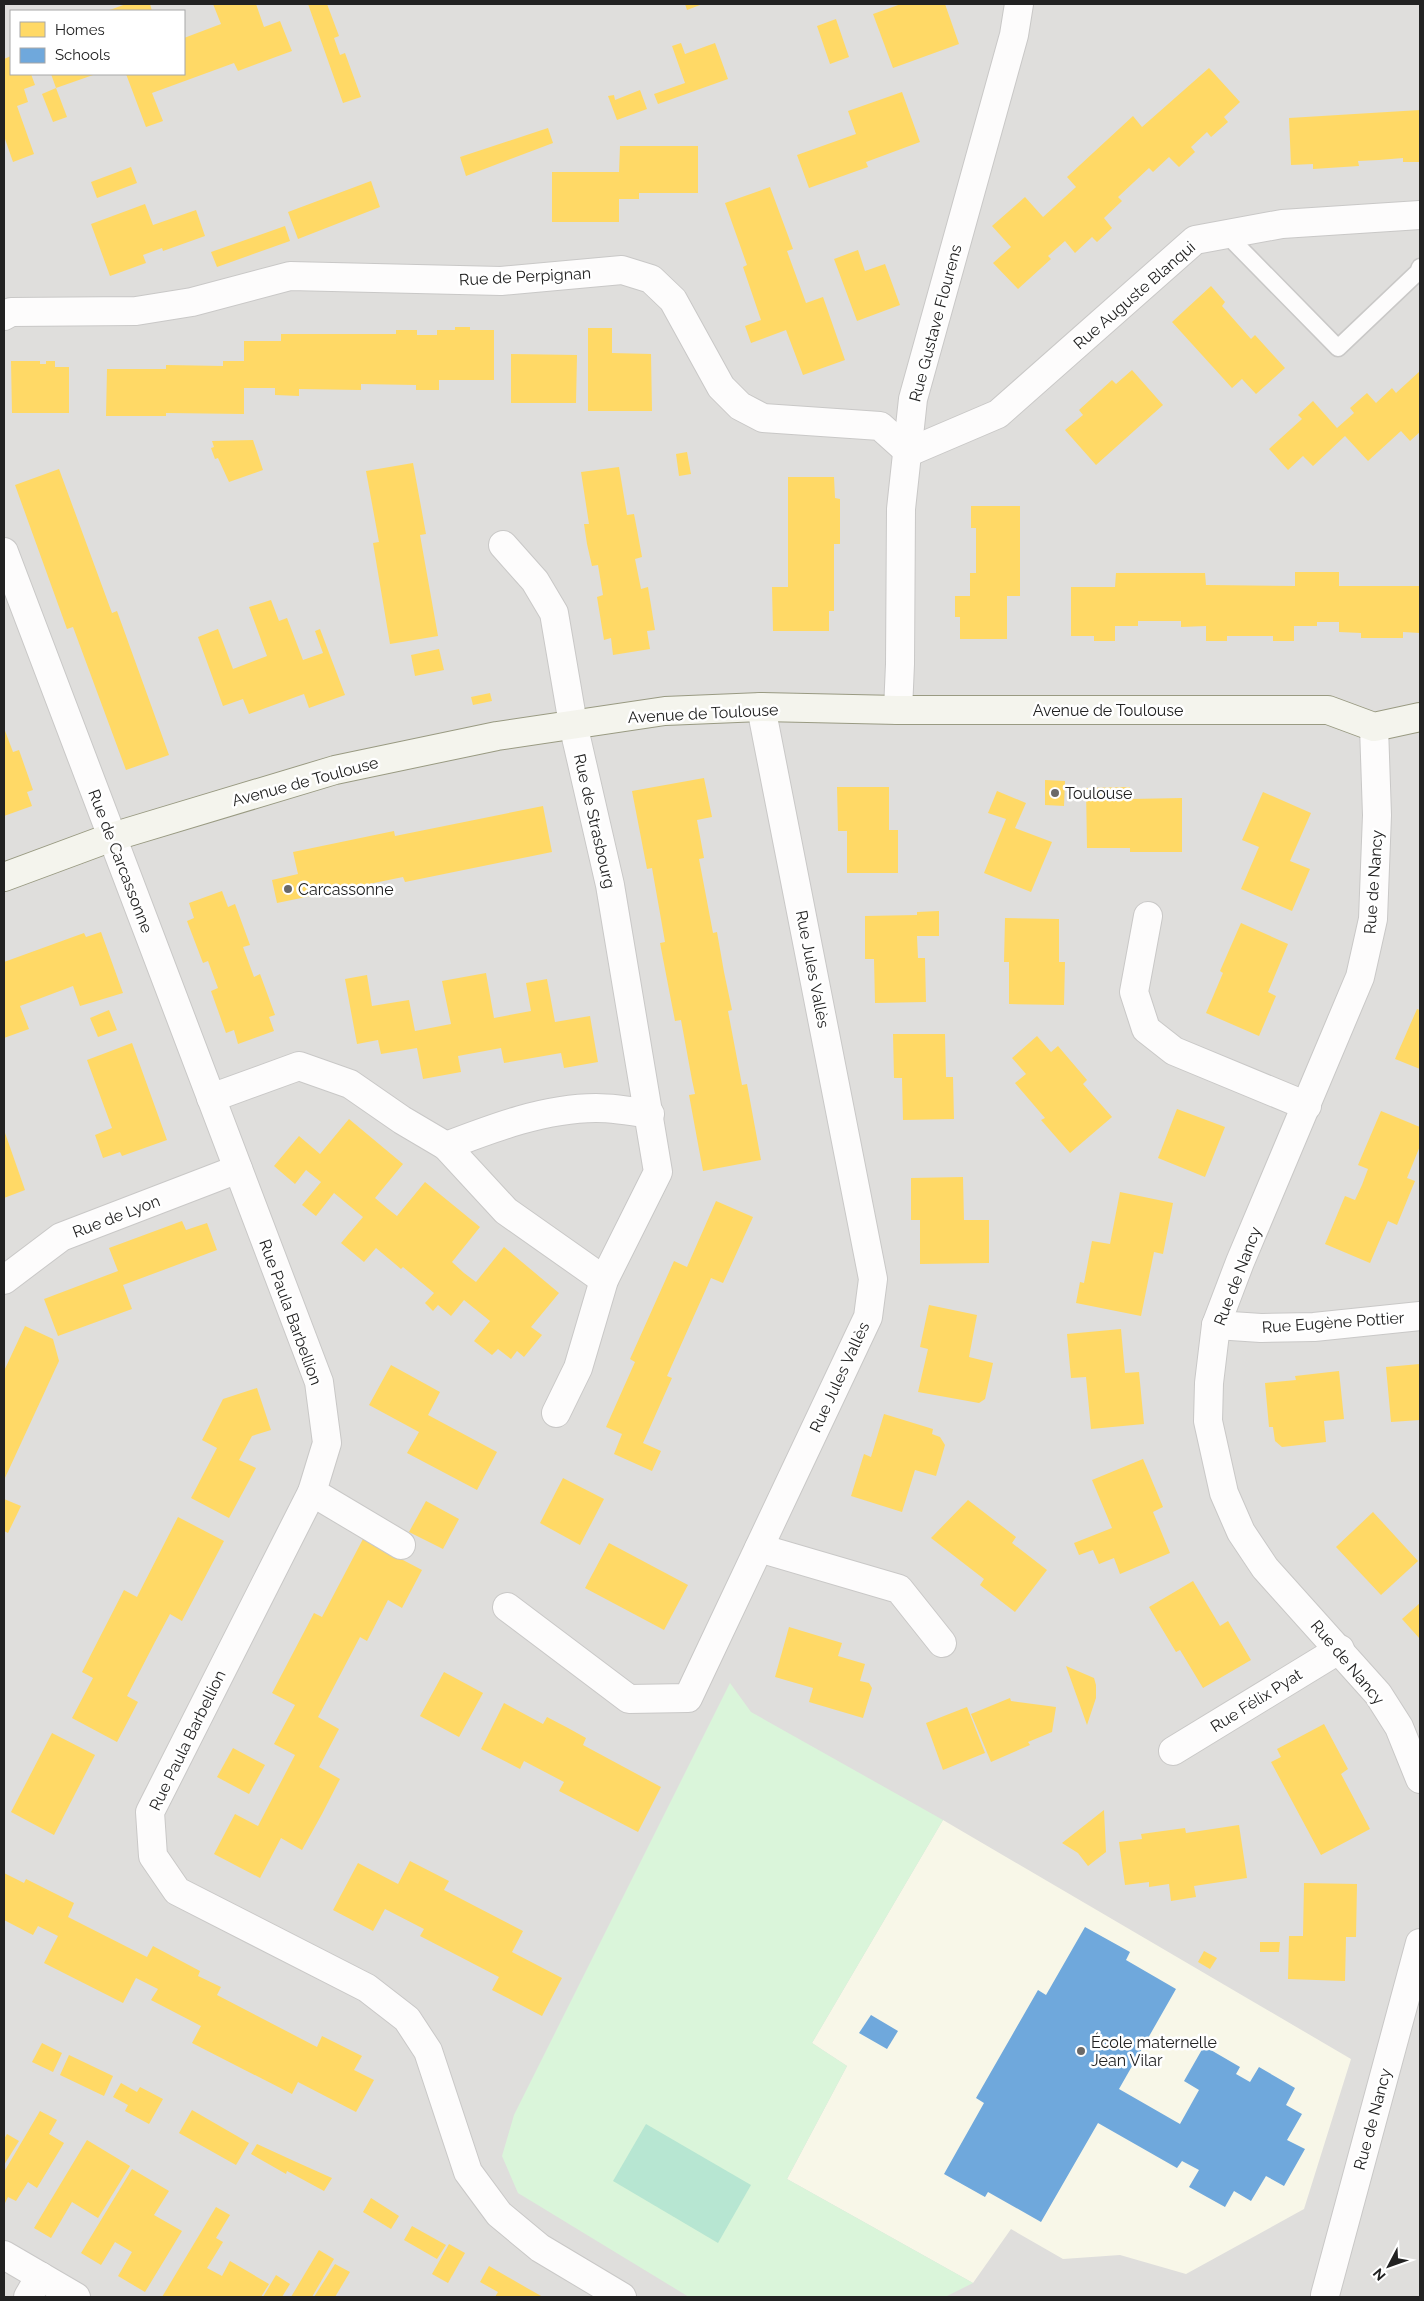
<svg xmlns="http://www.w3.org/2000/svg" width="1424" height="2301" viewBox="0 0 1424 2301" font-family="Raleway,sans-serif">
<style>
.residential{fill:#dfdedc;fill-rule:evenodd}
.education{fill:#f8f7e8}
.park{fill:#daf5da}
.pitch{fill:#b7e6d2}
.homes{fill:#ffd966}
.schools{fill:#6fa8dc}
.lines{fill:none;stroke-linecap:round;stroke-linejoin:round}
.lane-casing{stroke:#c9c8c7;stroke-width:19}
.street-casing{stroke:#c9c8c7;stroke-width:30}
.secondary-casing{stroke:#999a82;stroke-width:30}
.lane{stroke:#fdfcfc;stroke-width:16}
.street{stroke:#fdfcfc;stroke-width:28}
.secondary{stroke:#f4f4ed;stroke-width:28}
.poi-dot{fill:#6a6968;stroke:#fff;stroke-width:2}
.labels{text-anchor:middle;stroke-width:5;stroke-linejoin:round;paint-order:stroke}
.street-label{font-size:16px;fill:#222;stroke:#fff}
.poi-label{font-size:16px;fill:#222;stroke:#fff;text-anchor:start}
</style>
<rect width="100%" height="100%" fill="#f0eeeb"/>
<path class="residential" d="M4 4H1420V2297H4ZM11 11H184V74H11Z"/>
<path class="education" d="M943 1820 1351 2059 1304 2209 1186 2274 1120 2255 1063 2259 1011 2229 973 2283 787 2179 847 2066 812 2043Z"/>
<path class="park" d="M730 1683 751 1712 943 1820 812 2043 847 2066 787 2179 973 2283 945 2297H689L518 2193 502 2156 514 2115Z"/>
<path class="pitch" d="M646 2124 751 2185 718 2243 613 2181Z"/>
<g class="homes">
<path d="M126 4H150L152 11H107Z"/>
<path d="M213 4H256L264 27 280 21 292 51 238 71 234 63 152 93 163 121 146 127 126 74H184V38L221 24Z"/>
<path d="M308 4H327L339 36 334 38 340 55 345 53 361 97 343 103Z"/>
<path d="M685 4H700V5L687 10Z"/>
<path d="M901 4H945L959 44 893 68 873 14Z"/>
<path d="M836 19 849 57 830 64 817 26Z"/>
<path d="M681 43 685 54 715 43 728 79 658 104 654 94 685 83 672 46Z"/>
<path d="M11 56V74H31L35 85 24 89 28 102 17 106 34 154 13 162 4 136V59Z"/>
<path d="M1209 68 1240 102 1224 117 1228 122 1211 137 1207 132 1191 147 1195 152 1179 167 1169 157 1153 172 1149 168 1118 197 1122 201 1104 218 1112 228 1097 242 1092 237 1075 253 1065 241 1048 256 1051 259 1018 289 993 263 1011 247 992 226 1025 197 1043 217 1076 187 1067 177 1133 116 1142 127Z"/>
<path d="M51 74H96L56 88Z"/>
<path d="M56 88 67 117 53 122 42 94Z"/>
<path d="M640 90 647 109 617 120 608 96 614 95 615 100Z"/>
<path d="M902 92 920 142 866 162 868 167 809 188 797 155 856 134 848 111Z"/>
<path d="M1420 110V162H1403V158L1379 160 1358 161 1359 166 1313 169V164L1291 165 1289 118Z"/>
<path d="M548 128 553 143 466 176 460 157Z"/>
<path d="M620 146H698V193H639V199H619V222H552V172H619Z"/>
<path d="M131 167 137 183 97 198 91 182Z"/>
<path d="M371 181 380 207 298 239 288 212Z"/>
<path d="M770 187 793 249 787 251 806 303 823 297 845 360 803 375 786 330 751 343 745 326 761 320 743 267 747 265 725 203Z"/>
<path d="M145 204 153 225 196 210 205 236 163 251 162 248 143 255 146 263 110 276 91 224Z"/>
<path d="M285 226 290 241 217 267 211 252Z"/>
<path d="M858 250 865 271 885 264 900 305 857 321 834 259Z"/>
<path d="M1211 286 1225 302 1222 306 1251 339 1255 335 1285 368 1256 394 1242 379 1232 388 1172 322Z"/>
<path d="M455 327H470V330H494V380H439V390H416V385L361 384V390L299 389V396L275 395V388H244V414L166 413V416H106L107 369H166V365L223 366V361H244V341H281V334H396V330H417V335H437V330H455Z"/>
<path d="M588 328H612V353L651 354 652 411H588Z"/>
<path d="M511 354 577 355 576 403H511Z"/>
<path d="M11 361H40V364H46V361H55V367H69V413H12Z"/>
<path d="M1132 370 1163 405 1096 465 1065 430 1083 415 1079 410 1112 380 1116 384Z"/>
<path d="M1420 371V432L1410 441 1401 431 1368 461 1345 436 1313 466 1303 456 1288 470 1269 449 1302 419 1298 415 1313 401 1337 428 1354 413 1350 408 1367 393 1376 403 1392 388 1396 393Z"/>
<path d="M253 440 263 470 229 482 218 458 215 459 211 448 214 447 212 441Z"/>
<path d="M687 452 691 474 679 476 676 454Z"/>
<path d="M413 463 426 534 420 535 438 636 390 644 373 543 379 542 366 471Z"/>
<path d="M619 467 627 515 634 514 638 535 642 557 635 559 641 589 648 587 655 630 647 631 650 649 613 655 611 638 604 640 597 597 603 595 598 565 592 566 587 544 584 524H589L581 472Z"/>
<path d="M59 469 112 613 117 611 169 755 126 770 73 627 67 629 15 485Z"/>
<path d="M788 477H834L835 498 840 499V544H834V611H829V631H773L772 587H788Z"/>
<path d="M971 506H1020V596H1007V639H960V617H955V596H970V573H976V528H971Z"/>
<path d="M1295 572H1339V586H1420V633L1403 632V638H1361V633L1339 632V622H1317V626H1294V641H1273V636H1227V641H1206V626L1181 627V621H1138V626H1115V641H1094V636H1071V587H1115L1116 573H1205L1206 585 1295 586Z"/>
<path d="M271 600 279 621 287 618 303 660 323 653 315 631 320 629 345 695 309 708 304 694 249 714 243 699 223 706 198 637 218 629 233 669 267 656 249 607Z"/>
<path d="M439 649 444 670 415 676 411 655Z"/>
<path d="M490 693 492 701 473 705 471 697Z"/>
<path d="M4 728 13 752 19 750 33 790 27 792 32 806 4 816Z"/>
<path d="M704 778 712 817 697 820 704 858 699 859 713 933 717 932 724 972 732 1010 728 1011 742 1085 747 1084 761 1160 703 1171 689 1095 695 1094 692 1080 681 1020 675 1021 660 943 665 942 661 919 652 868 647 869 632 791Z"/>
<path d="M1045 780 1065 781 1064 806 1045 805Z"/>
<path d="M837 787H889V830H898V873H847V831H838Z"/>
<path d="M1130 787V799L1182 798V852H1130V848H1087L1086 788Z"/>
<path d="M997 791 1026 803 1015 828 1052 842 1031 892 984 873 1006 819 988 813Z"/>
<path d="M1263 792 1311 813 1290 861 1310 869 1292 911 1241 889 1259 847 1242 840Z"/>
<path d="M543 806 552 852 405 882 403 877 277 903 272 880 298 874 293 852 394 831 395 836Z"/>
<path d="M222 891 228 907 235 904 250 945 243 947 254 977 260 974 275 1015 269 1017 274 1031 238 1044 234 1030 226 1033 211 991 218 988 208 961 203 963 187 921 194 918 189 903Z"/>
<path d="M939 911V936H917L918 958H925L926 1002 875 1003 874 959H865V916L917 915V912Z"/>
<path d="M1005 918 1059 919V962H1065L1064 1005 1009 1004V962H1004Z"/>
<path d="M1241 923 1288 944 1268 992 1276 996 1259 1036 1206 1013 1223 973 1220 971Z"/>
<path d="M101 932 123 993 80 1006 73 986 20 1006 29 1029 4 1038V962L84 933 86 937Z"/>
<path d="M486 973 494 1018 531 1011 526 983 547 979 555 1022 590 1016 598 1062 564 1068 561 1053 504 1063 501 1048 458 1056 461 1072 423 1079 417 1048 381 1054 378 1040 357 1044 345 979 367 975 372 1006 409 1000 415 1031 451 1024 442 981Z"/>
<path d="M1417 1009 1420 1010V1069L1395 1059Z"/>
<path d="M109 1010 117 1030 98 1037 90 1018Z"/>
<path d="M893 1034H945L946 1077H953L954 1119 903 1120 902 1078H894Z"/>
<path d="M1037 1036 1051 1052 1058 1046 1087 1080 1083 1084 1112 1117 1070 1153 1041 1120 1045 1118 1015 1083 1026 1074 1012 1058Z"/>
<path d="M132 1043 167 1140 122 1156 120 1152 103 1158 95 1135 112 1128 87 1060Z"/>
<path d="M1177 1109 1225 1127 1205 1177 1158 1158Z"/>
<path d="M1381 1111 1420 1127V1146L1407 1178 1415 1181 1397 1225 1388 1221 1370 1263 1325 1244 1345 1196 1355 1200 1362 1185 1368 1169 1358 1165Z"/>
<path d="M349 1119 403 1164 375 1198 388 1209 397 1216 425 1182 480 1227 452 1262 464 1273 476 1282 504 1247 559 1293 531 1327 542 1335 524 1357 517 1351 511 1359 498 1349 492 1355 474 1341 490 1321 464 1300 451 1316 438 1305 433 1311 425 1303 434 1293 403 1267 401 1269 376 1248 364 1262 341 1243 363 1217 334 1193 316 1216 302 1205 321 1182 306 1170 295 1184 274 1166 299 1136 320 1154Z"/>
<path d="M4 1130 25 1190 4 1198Z"/>
<path d="M963 1177 964 1220H989V1263L920 1264V1220H911V1178Z"/>
<path d="M1120 1192 1173 1203 1163 1254 1154 1252 1141 1316 1076 1303 1080 1282 1084 1283 1092 1241 1110 1244Z"/>
<path d="M716 1201 753 1217 723 1283 711 1278 667 1376 672 1378 643 1443 661 1451 652 1471 614 1454 622 1434 606 1427 635 1362 630 1359 674 1261 687 1267Z"/>
<path d="M182 1221 186 1230 207 1223 217 1250 123 1285 132 1309 58 1336 44 1299 118 1271 109 1248Z"/>
<path d="M929 1305 977 1315 969 1357 993 1363 985 1399 979 1403 918 1392 928 1349 920 1347Z"/>
<path d="M25 1326 53 1339 59 1361 4 1480V1371Z"/>
<path d="M1121 1329 1125 1373 1139 1372 1144 1424 1091 1429 1086 1377 1071 1378 1067 1334Z"/>
<path d="M1420 1364V1420L1391 1422 1386 1367Z"/>
<path d="M391 1365 440 1392 428 1415 497 1452 477 1490 407 1453 419 1432 369 1405Z"/>
<path d="M1339 1371 1344 1419 1324 1421 1326 1442 1282 1447 1275 1441 1273 1427H1269L1265 1383 1296 1380 1295 1376Z"/>
<path d="M257 1388 271 1430 252 1436 239 1460 256 1468 229 1518 191 1498 217 1448 202 1440 223 1399Z"/>
<path d="M884 1414 933 1429 932 1434 940 1437 945 1445 936 1476 915 1470 902 1512 851 1496 864 1454 871 1457Z"/>
<path d="M1143 1459 1163 1507 1153 1512 1170 1553 1120 1574 1114 1558 1099 1564 1093 1550 1079 1555 1074 1543 1112 1528 1092 1480Z"/>
<path d="M563 1478 604 1499 580 1545 540 1523Z"/>
<path d="M4 1499 21 1506 8 1533 4 1531Z"/>
<path d="M968 1500 1016 1537 1012 1543 1047 1570 1015 1612 980 1585 984 1579 931 1538Z"/>
<path d="M426 1501 459 1519 443 1549 409 1532Z"/>
<path d="M1373 1512 1418 1561 1381 1595 1336 1547Z"/>
<path d="M178 1517 224 1541 182 1621 170 1614 155 1642 127 1696 138 1702 117 1742 72 1718 93 1678 82 1672 124 1590 137 1597Z"/>
<path d="M363 1539 422 1570 402 1608 388 1600 367 1641 360 1637 318 1717 339 1729 319 1767 340 1779 322 1814 302 1850 281 1838 260 1878 214 1854 235 1814 258 1826 295 1755 274 1744 295 1705 272 1693 314 1613 322 1617Z"/>
<path d="M609 1543 688 1585 664 1630 585 1588Z"/>
<path d="M1193 1581 1220 1626 1228 1621 1251 1660 1203 1688 1180 1650 1176 1652 1149 1607Z"/>
<path d="M1420 1603V1639L1402 1619Z"/>
<path d="M789 1627 842 1643 838 1656 865 1664 860 1681 869 1683 872 1688 863 1718 809 1702 813 1688 775 1677Z"/>
<path d="M1066 1666 1094 1678 1096 1685V1698L1087 1725Z"/>
<path d="M444 1672 483 1693 459 1737 420 1716Z"/>
<path d="M1010 1698 1011 1701 1056 1707 1052 1732 1028 1742 1030 1745 991 1762 971 1714Z"/>
<path d="M504 1703 543 1724 547 1717 568 1728 586 1738 583 1745 661 1787 638 1832 559 1791 564 1782 524 1761 520 1769 481 1749Z"/>
<path d="M967 1707 985 1753 943 1770 926 1723Z"/>
<path d="M1324 1724 1348 1769 1341 1774 1370 1829 1321 1855 1271 1762 1281 1757 1277 1749Z"/>
<path d="M52 1733 95 1755 54 1835 11 1812Z"/>
<path d="M233 1748 265 1765 249 1794 217 1777Z"/>
<path d="M1104 1810 1106 1852 1088 1866 1078 1853 1062 1843Z"/>
<path d="M1239 1825 1247 1878 1194 1886 1196 1897 1171 1901 1169 1884 1149 1887V1882L1125 1885 1119 1842 1142 1839 1141 1834 1185 1828 1186 1833Z"/>
<path d="M410 1861 449 1881 444 1890 523 1931 512 1952 562 1978 542 2016 492 1990 499 1977 420 1936 424 1929 385 1909 373 1931 333 1910 358 1863 398 1884Z"/>
<path d="M4 1873 24 1883 26 1879 74 1903 68 1917 147 1957 153 1946 200 1971 198 1976 221 1987 217 1995 317 2047 322 2036 362 2056 354 2070 374 2080 356 2112 298 2082 292 2094 192 2043 201 2026 151 2000 158 1989 136 1978 123 2003 44 1963 58 1936 38 1926 33 1935 4 1920Z"/>
<path d="M1304 1883 1357 1884 1356 1937H1346L1345 1981 1288 1979 1289 1936H1303Z"/>
<path d="M1260 1942H1280L1279 1952H1260Z"/>
<path d="M1204 1951 1217 1958 1210 1969 1198 1962Z"/>
<path d="M42 2043 62 2053 53 2072 32 2062Z"/>
<path d="M69 2055 113 2076 104 2096 60 2075Z"/>
<path d="M121 2083 137 2092 140 2087 163 2099 149 2124 125 2111 128 2105 113 2097Z"/>
<path d="M192 2110 249 2143 236 2165 179 2133Z"/>
<path d="M40 2111 57 2120 49 2134 64 2143 37 2188 28 2182 16 2201 8 2197 4 2205V2172Z"/>
<path d="M7 2134 19 2141 4 2165V2139Z"/>
<path d="M87 2140 130 2166 98 2218 72 2202 51 2238 34 2228Z"/>
<path d="M257 2144 294 2161 332 2178 324 2191 287 2171 286 2174 251 2154Z"/>
<path d="M132 2169 169 2191 154 2215 182 2231 145 2292 118 2276 132 2252 115 2242 101 2265 81 2253Z"/>
<path d="M371 2198 399 2216 391 2229 363 2212Z"/>
<path d="M216 2207 230 2215 216 2238 223 2242 207 2268 222 2276 230 2261 269 2284 261 2297H162Z"/>
<path d="M412 2226 446 2245 437 2259 404 2240Z"/>
<path d="M449 2244 465 2253 448 2283 432 2274Z"/>
<path d="M319 2250 334 2259 312 2297H291Z"/>
<path d="M335 2264 350 2272 335 2297H314Z"/>
<path d="M489 2266 527 2288 543 2297H495L498 2292 480 2282Z"/>
<path d="M276 2275 290 2284 282 2297H263Z"/>
</g>
<g class="schools">
<path d="M1085 1927 1130 1952 1126 1960 1176 1989 1119 2089 1180 2124 1199 2090 1184 2081 1204 2046 1240 2067 1236 2074 1250 2082 1259 2067 1295 2088 1286 2105 1302 2114 1287 2140 1305 2149 1284 2186 1266 2176 1251 2201 1234 2191 1225 2207 1189 2187 1199 2170 1182 2161 1177 2168 1098 2123 1041 2222 988 2192 985 2197 944 2174 984 2103 976 2098 1038 1990 1046 1995Z"/>
<path d="M871 2015 898 2031 887 2049 859 2033Z"/>
</g>
<g class="lines">
<g class="lane-casing">
<path id="lane" d="M1226 234 1338 348 1418 272 1420 267"/>
</g>
<g class="street-casing">
<g id="street">
<path d="M4 316 11 312 136 311 192 302 290 276 501 281 622 270 651 279 673 300 721 387 740 406 763 418 880 426 909 452 998 414 1195 240 1282 224 1420 215"/>
<path d="M503 545 535 581 554 613 573 724 610 885 658 1172 604 1280 578 1368 556 1413"/>
<path d="M4 552 319 1382 327 1443 312 1492 150 1812 153 1856 177 1891 367 1988 407 2019 428 2051 468 2172 499 2214 540 2248 622 2297"/>
<path d="M898 710 900 664 901 509 913 399 1014 35 1019 4"/>
<path d="M1374 727 1377 815 1373 919 1360 977 1240 1262 1216 1325 1209 1383 1208 1421 1224 1493 1241 1532 1265 1568 1378 1694 1399 1727 1420 1779"/>
<path d="M1148 916 1134 992 1146 1029 1174 1051 1307 1106"/>
<path d="M211 1098 299 1066 350 1084 402 1120 446 1146 506 1211 604 1280"/>
<path d="M446 1146C493 1128 545 1108 596 1108 614 1108 632 1111 650 1114"/>
<path d="M4 1280 61 1237 238 1169"/>
<path d="M1216 1325 1261 1328 1314 1327 1420 1316"/>
<path d="M312 1492 401 1545"/>
<path d="M759 1548 899 1589 942 1643"/>
<path d="M507 1607 629 1699 688 1698 868 1317 873 1279 761 707"/>
<path d="M1173 1751 1340 1649"/>
<path d="M4 2255 76 2297"/>
<path d="M1325 2295 1420 1943"/>
<path d="M28 2297 40 2276"/>
</g>
</g>
<g class="secondary-casing">
<path id="secondary" d="M4 877 112 837 335 770 497 736 665 711 761 707 898 710H1328L1374 727 1420 717"/>
</g>
<use href="#lane" class="lane"/>
<use href="#street" class="street"/>
<use href="#secondary" class="secondary"/>
</g>
<g class="poi-dot">
<circle cx="1055" cy="793" r="5"/>
<circle cx="288" cy="889" r="5"/>
<circle cx="1081" cy="2051" r="5"/>
</g>
<g class="labels">
<g class="street-label">
<text transform="translate(525 276) rotate(-3)" y="6">Rue de Perpignan</text>
<text transform="translate(1134 295) rotate(-41)" y="6">Rue Auguste Blanqui</text>
<text transform="translate(935 323) rotate(-75)" y="6">Rue Gustave Flourens</text>
<text x="1108" y="716">Avenue de Toulouse</text>
<text transform="translate(703 713) rotate(-3)" y="6">Avenue de Toulouse</text>
<text transform="translate(305 781) rotate(-15)" y="6">Avenue de Toulouse</text>
<text transform="translate(595 821) rotate(77)" y="6">Rue de Strasbourg</text>
<text transform="translate(121 861) rotate(69)" y="6">Rue de Carcassonne</text>
<text transform="translate(1373 882) rotate(-86)" y="6">Rue de Nancy</text>
<text transform="translate(813 969) rotate(79)" y="6">Rue Jules Vallès</text>
<text transform="translate(116 1216) rotate(-21)" y="6">Rue de Lyon</text>
<text transform="translate(1237 1276) rotate(-69)" y="6">Rue de Nancy</text>
<text transform="translate(291 1312) rotate(70)" y="6">Rue Paula Barbellion</text>
<text transform="translate(1333 1322) rotate(-4)" y="6">Rue Eugène Pottier</text>
<text transform="translate(839 1377) rotate(-65)" y="6">Rue Jules Vallès</text>
<text transform="translate(1348 1662) rotate(50)" y="6">Rue de Nancy</text>
<text transform="translate(1256 1700) rotate(-32)" y="6">Rue Félix Pyat</text>
<text transform="translate(187 1740) rotate(-64)" y="6">Rue Paula Barbellion</text>
<text transform="translate(1372 2119) rotate(-75)" y="6">Rue de Nancy</text>
</g>
<g class="poi-label">
<text x="1065" y="799">Toulouse</text>
<text x="298" y="895">Carcassonne</text>
<text x="1091" y="2048">École maternelle<tspan x="1091" dy="18">Jean Vilar</tspan></text>
</g>
</g>
<rect width="1424" height="2301" fill="none" stroke="#222222" stroke-width="10"/>
<rect x="10" y="10" width="175" height="65" fill="#ffffff" stroke="#a7a7a7"/>
<rect x="20" y="22" width="25" height="15" fill="#ffd966" stroke="#a7a7a7"/>
<text x="55" y="35" font-size="15" fill="#222222">Homes</text>
<rect x="20" y="48" width="25" height="15" fill="#6fa8dc" stroke="#a7a7a7"/>
<text x="55" y="60" font-size="15" fill="#222222">Schools</text>
<g transform="translate(1389 2266) rotate(229)" stroke="#ffffff" stroke-width="4" paint-order="stroke">
<path d="M0-4L9 19L0 12L-9 19Z" fill="#222222"/>
<text y="-8" font-size="14" font-weight="bold" text-anchor="middle" fill="#222222">N</text>
</g>
</svg>
